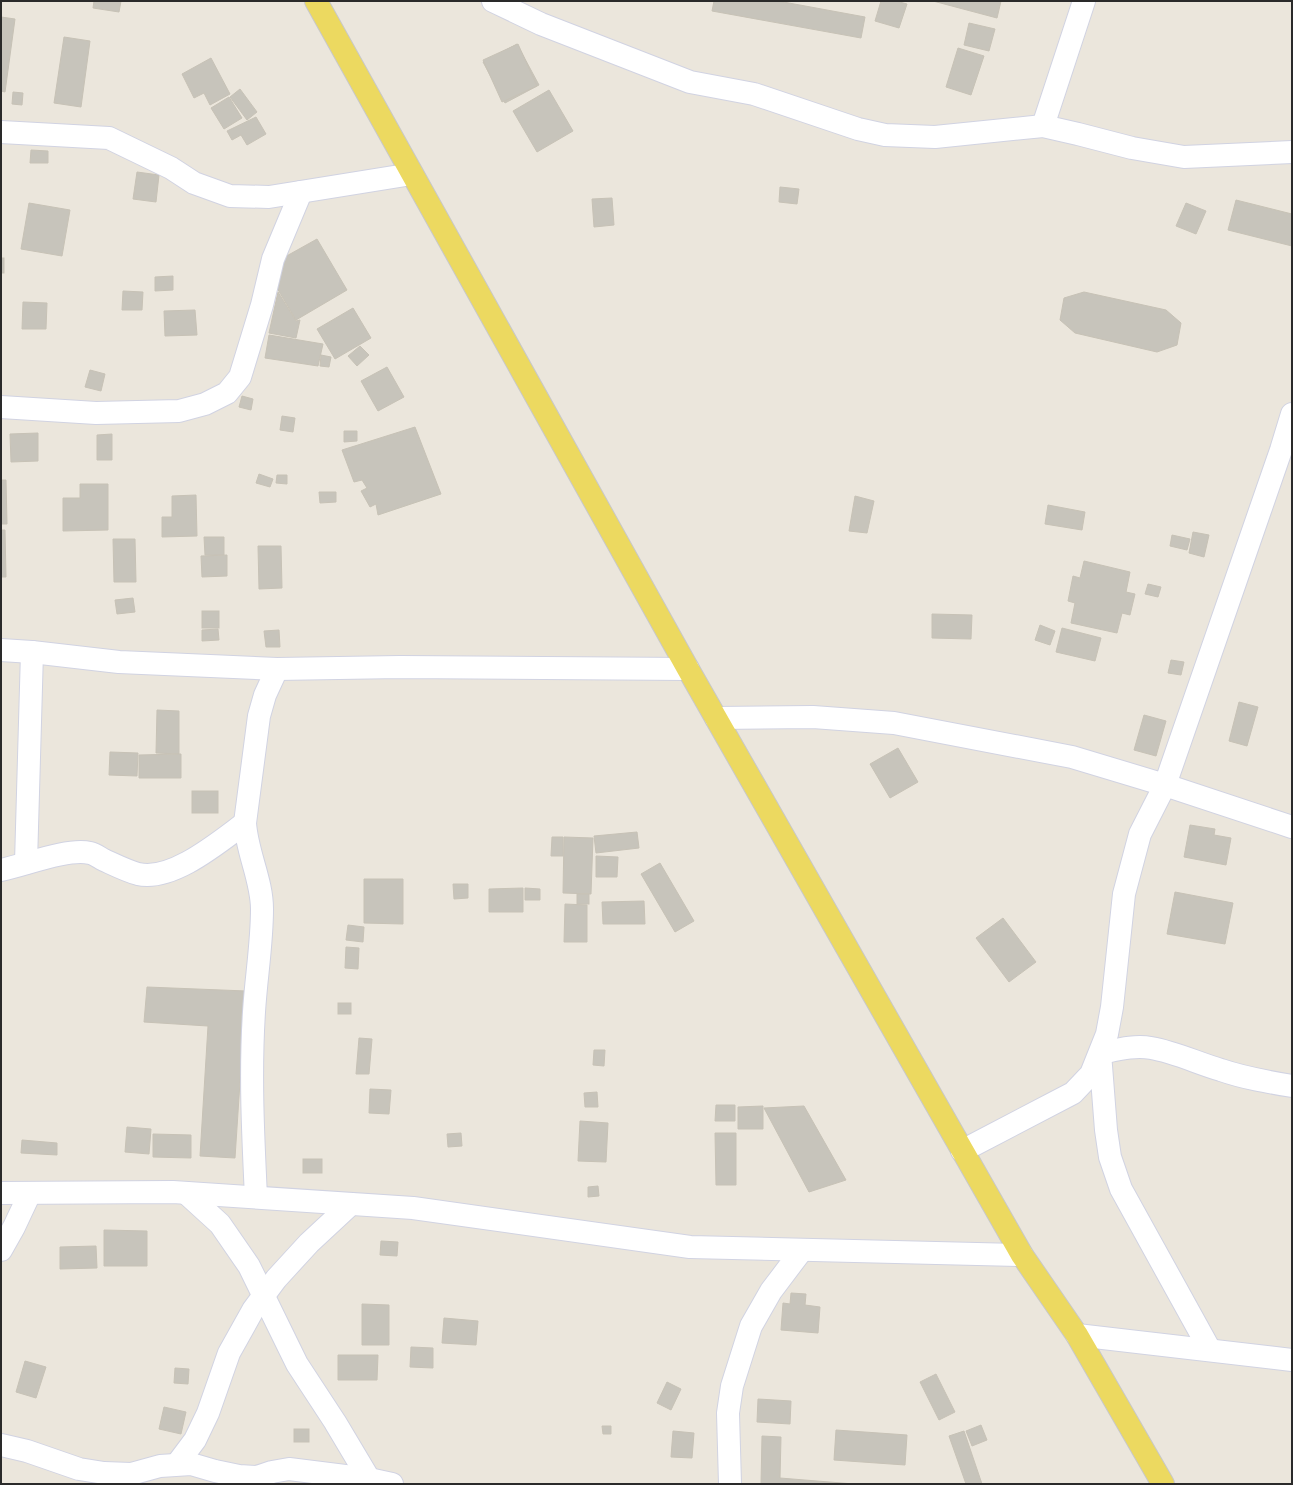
<svg xmlns="http://www.w3.org/2000/svg" width="1293" height="1485" viewBox="0 0 1293 1485" font-family="'IBM Plex Sans',sans-serif">
<style>
.building{fill:#c7c4bb;stroke:#c7c2b6}
.lines{fill:none;stroke-linecap:round;stroke-linejoin:round}
.minor-casing{stroke:#d1d3e2;stroke-width:24}
.major-casing{stroke:#c8c8c8;stroke-width:24}
.minor{stroke:#fff;stroke-width:22}
.major{stroke:#ecd960;stroke-width:22}
</style>
<rect width="100%" height="100%" fill="#ebe6dc"/>
<g class="building">
<path d="M94 1H121L119 12 93 8Z"/>
<path d="M714 1H778L865 17 861 38 712 11Z"/>
<path d="M881 1H896L907 4 899 28 875 21Z"/>
<path d="M933 1H1001L997 18Z"/>
<path d="M1 17 15 19 5 92 1 91Z"/>
<path d="M969 23 995 29 989 51 964 45Z"/>
<path d="M64 37 90 41 81 107 54 103Z"/>
<path d="M517 44 539 85 505 103 483 62Z"/>
<path d="M518 44 537 86 502 102 483 60Z"/>
<path d="M958 48 984 56 971 95 946 87Z"/>
<path d="M211 58 230 94 210 105 204 93 194 98 182 74Z"/>
<path d="M240 89 257 112 247 120 230 97Z"/>
<path d="M549 90 573 131 537 152 513 111Z"/>
<path d="M13 92 23 93 22 105 12 104Z"/>
<path d="M229 97 242 118 224 129 211 108Z"/>
<path d="M256 117 266 134 247 145 241 135 232 140 227 131Z"/>
<path d="M31 150 48 151V163H30Z"/>
<path d="M137 172 159 175 156 202 133 199Z"/>
<path d="M780 187 799 189 797 204 779 202Z"/>
<path d="M612 198 614 225 594 227 592 199Z"/>
<path d="M1236 200 1292 214V246L1228 230Z"/>
<path d="M29 203 70 210 62 256 21 249Z"/>
<path d="M1186 203 1206 211 1196 234 1176 226Z"/>
<path d="M317 239 347 290 296 320 277 288 283 258Z"/>
<rect x="1" y="258" width="3" height="15"/>
<path d="M173 276V290L155 291V277Z"/>
<path d="M123 291 143 292 142 310H122Z"/>
<path d="M278 292 296 321 300 320 296 338 269 333Z"/>
<path d="M1084 292 1166 310 1181 323 1177 345 1157 352 1075 333 1060 320 1064 298Z"/>
<path d="M23 302 47 303 46 329H22Z"/>
<path d="M353 308 371 338 335 359 317 329Z"/>
<path d="M195 310 197 335 165 336 164 311Z"/>
<path d="M269 335 323 344 318 366 265 358Z"/>
<path d="M360 346 369 355 357 366 348 356Z"/>
<path d="M321 355 331 357 329 367 320 366Z"/>
<path d="M387 367 404 397 378 411 361 381Z"/>
<path d="M90 370 105 374 101 391 85 387Z"/>
<path d="M242 396 253 399 251 410 239 407Z"/>
<path d="M282 416 295 418 293 432 280 430Z"/>
<path d="M415 427 441 494 378 515 376 504 370 507 361 491 367 488 362 480 354 482 342 450Z"/>
<path d="M344 431H357V441L344 442Z"/>
<path d="M38 433V461L11 462 10 434Z"/>
<path d="M112 434V460H97V435Z"/>
<path d="M259 474 273 479 270 487 256 483Z"/>
<path d="M277 475H287V484L276 483Z"/>
<path d="M1 480H6L7 524H1Z"/>
<path d="M80 484H108V530L63 531V498H80Z"/>
<path d="M319 492H336V502L320 503Z"/>
<path d="M196 495 197 536 162 537V517H172V496Z"/>
<path d="M855 496 874 501 867 533 849 531Z"/>
<path d="M1048 505 1085 512 1082 530 1045 524Z"/>
<path d="M1 530H5L6 577H1Z"/>
<path d="M1193 532 1209 535 1204 557 1189 553Z"/>
<path d="M1172 535 1190 539 1187 550 1170 546Z"/>
<path d="M204 537H224V555H205Z"/>
<path d="M113 539H135L136 582H114Z"/>
<path d="M258 546H281L282 588 259 589Z"/>
<path d="M227 555V576L202 577 201 556Z"/>
<path d="M1084 561 1130 572 1126 592 1135 594 1130 615 1122 613 1117 633 1071 623 1075 603 1068 601 1073 576 1080 578Z"/>
<path d="M1148 584 1161 587 1158 597 1145 594Z"/>
<path d="M133 598 135 612 117 614 115 600Z"/>
<rect x="202" y="611" width="17" height="17"/>
<path d="M932 614 972 615 971 639 932 638Z"/>
<path d="M1040 625 1055 631 1050 645 1035 640Z"/>
<path d="M1062 628 1101 638 1095 661 1056 652Z"/>
<path d="M218 629 219 640 202 641V630Z"/>
<path d="M279 630 280 647H266L264 631Z"/>
<path d="M1171 660 1184 662 1181 675 1168 673Z"/>
<path d="M1239 702 1258 707 1247 746 1229 741Z"/>
<path d="M157 710 179 711V754L156 753Z"/>
<path d="M1144 715 1166 721 1156 756 1134 750Z"/>
<path d="M898 748 918 782 890 798 870 764Z"/>
<path d="M110 752 138 753 137 776 109 775Z"/>
<path d="M181 754V778H139V755Z"/>
<rect x="192" y="791" width="26" height="22"/>
<path d="M1190 825 1215 829 1214 835 1231 838 1226 865 1184 857Z"/>
<path d="M637 832 639 848 596 853 594 836Z"/>
<path d="M552 837H563V856H551Z"/>
<path d="M564 837 593 838 591 894 563 893Z"/>
<path d="M596 856 618 857 617 877H596Z"/>
<path d="M660 863 694 921 675 932 641 874Z"/>
<path d="M364 879H403V924L364 923Z"/>
<path d="M453 884H468V898L454 899Z"/>
<path d="M523 888V912H489V889Z"/>
<path d="M525 888 540 889V900H525Z"/>
<path d="M1175 892 1233 903 1225 944 1167 934Z"/>
<rect x="577" y="894" width="12" height="10"/>
<path d="M644 901 645 924H603L602 902Z"/>
<path d="M565 904 587 905V942H564Z"/>
<path d="M1003 918 1036 962 1009 982 976 938Z"/>
<path d="M348 925 364 927 363 942 346 940Z"/>
<path d="M346 947 359 948 358 969 345 968Z"/>
<path d="M147 987 246 991 235 1158 200 1156 208 1026 144 1022Z"/>
<rect x="338" y="1003" width="13" height="11"/>
<path d="M359 1038 372 1039 369 1074H356Z"/>
<path d="M594 1050H605L604 1066 593 1065Z"/>
<path d="M370 1089 391 1090 389 1114 369 1113Z"/>
<path d="M597 1092 598 1107H585L584 1093Z"/>
<path d="M716 1105H735V1121H715Z"/>
<path d="M763 1106V1129H738V1107Z"/>
<path d="M804 1106 846 1180 809 1192 764 1108Z"/>
<path d="M580 1121 608 1123 606 1162 578 1161Z"/>
<path d="M127 1127 151 1129 149 1154 125 1152Z"/>
<path d="M461 1133 462 1146 448 1147 447 1134Z"/>
<path d="M715 1133H736V1185H716Z"/>
<path d="M153 1134 191 1135V1158L153 1157Z"/>
<path d="M22 1140 57 1143V1155L21 1153Z"/>
<rect x="303" y="1159" width="19" height="14"/>
<path d="M598 1186 599 1196 588 1197V1187Z"/>
<path d="M104 1230 147 1231V1266H104Z"/>
<path d="M381 1241 398 1242 397 1256 380 1255Z"/>
<path d="M96 1246 97 1268 60 1269V1247Z"/>
<path d="M791 1293 806 1294 805 1305 820 1307 818 1333 781 1330 783 1303 790 1304Z"/>
<path d="M362 1304 389 1305V1345H362Z"/>
<path d="M444 1318 478 1321 476 1345 442 1343Z"/>
<path d="M411 1347 433 1348V1368L410 1367Z"/>
<path d="M338 1355H378L377 1380H338Z"/>
<path d="M25 1361 46 1367 36 1398 16 1392Z"/>
<path d="M175 1368 189 1369 188 1384 174 1383Z"/>
<path d="M936 1374 955 1412 939 1420 920 1382Z"/>
<path d="M667 1382 681 1389 671 1410 657 1403Z"/>
<path d="M758 1399 791 1401 790 1424 757 1422Z"/>
<path d="M164 1407 186 1412 181 1434 159 1429Z"/>
<path d="M981 1425 987 1440 972 1446 966 1431Z"/>
<path d="M602 1426H611V1434H603Z"/>
<rect x="294" y="1429" width="15" height="13"/>
<path d="M836 1430 907 1435 905 1465 834 1460Z"/>
<path d="M673 1431 694 1433 692 1458 671 1457Z"/>
<path d="M964 1431 982 1484H966L949 1436Z"/>
<path d="M762 1436 781 1437 780 1478 854 1484H761Z"/>
</g>
<g class="lines">
<g class="minor-casing">
<g id="minor">
<path d="M493 1 541 24 690 82 754 94 858 129 885 135 935 137 1043 126 1078 134 1132 148 1184 157 1292 152"/>
<path d="M1043 126 1084 1"/>
<path d="M1 132 109 138 171 168 194 183 230 196 269 197 412 174"/>
<path d="M1 407 96 413 179 411 205 404 227 393 240 377 262 305 273 259 301 192"/>
<path d="M1 650 32 652 119 662 277 669 400 667 688 669"/>
<path d="M716 718 813 717 894 723 1072 757 1165 785 1292 827"/>
<path d="M26 863 32 652"/>
<path d="M1 870C25 865 67 848 90 853 95 854 100 858 104 860 115 865 127 871 138 874 172 882 219 842 245 823"/>
<path d="M962 1151 1073 1093 1091 1074 1107 1034 1112 1007 1124 894 1140 834 1165 785 1281 450 1292 414"/>
<path d="M1 1193 173 1192 413 1208 690 1247 1022 1255"/>
<path d="M186 1193 220 1224 249 1266 297 1364 335 1422 369 1479"/>
<path d="M256 1197C253 1135 250 1074 254 1012 256 978 262 944 262 909 262 880 247 853 245 823L259 716 265 695 277 669"/>
<path d="M1 1250 14 1227 30 1193"/>
<path d="M1077 1335 1292 1360"/>
<path d="M1210 1350 1121 1189 1110 1157 1106 1130 1100 1053C1116 1050 1134 1045 1151 1048 1175 1052 1197 1063 1221 1070 1244 1078 1268 1082 1292 1086"/>
<path d="M1 1445 27 1451 79 1469 104 1473 131 1474 160 1466 191 1464 215 1471 239 1476 257 1477 272 1472 289 1469 369 1479 392 1484"/>
<path d="M177 1464 195 1440 208 1413 229 1353 253 1310 276 1279 309 1243 351 1204"/>
<path d="M730 1484 728 1413 732 1386 751 1326 771 1291 802 1250"/>
</g>
</g>
<g class="major-casing">
<path id="major" d="M316 1 688 669 1022 1255 1077 1335 1163 1484"/>
</g>
<use href="#minor" class="minor"/>
<use href="#major" class="major"/>
</g>
<rect width="1293" height="1485" fill="none" stroke="#2a2a2a" stroke-width="4"/>
</svg>
